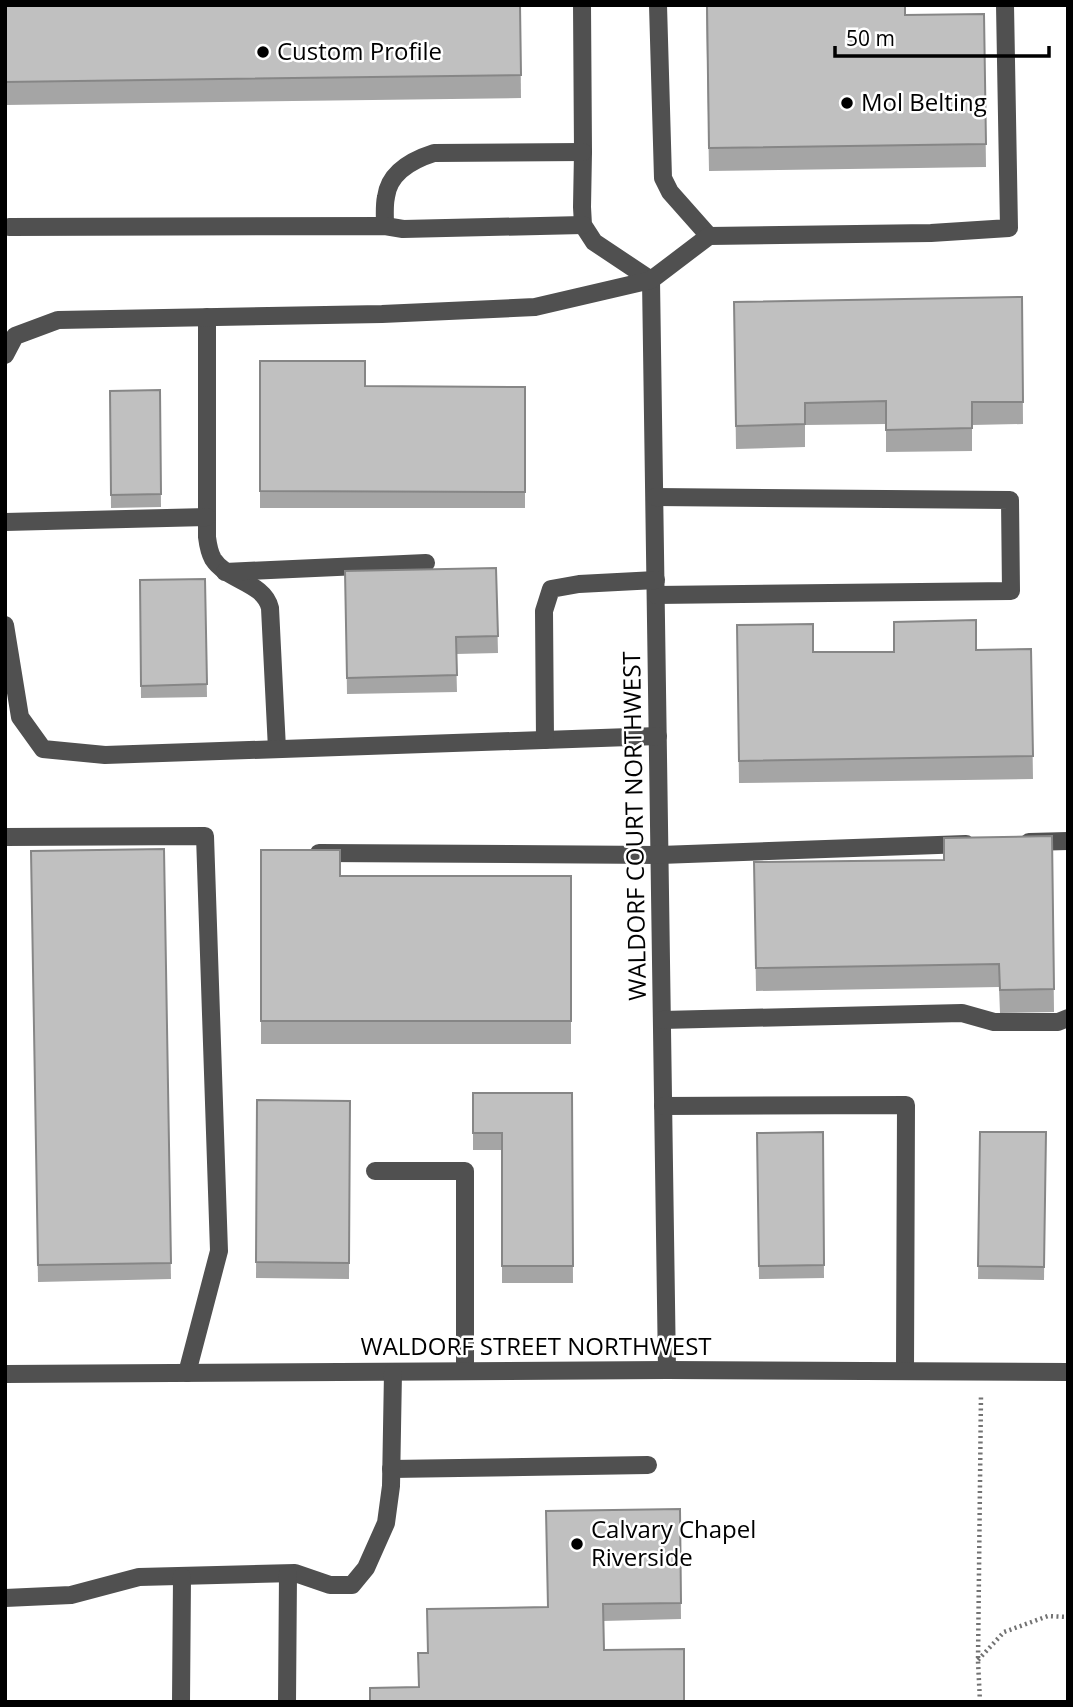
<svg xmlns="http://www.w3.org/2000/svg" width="1073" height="1707" viewBox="0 0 1073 1707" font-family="'Open Sans',sans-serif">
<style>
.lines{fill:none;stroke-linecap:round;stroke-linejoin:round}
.path{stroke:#727272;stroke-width:4.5;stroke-dasharray:2 3.5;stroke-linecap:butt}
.minor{stroke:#505050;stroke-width:18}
.wall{fill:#a5a5a5}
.building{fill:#c0c0c0;stroke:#868686;stroke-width:2}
.poi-dot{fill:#000;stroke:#fff;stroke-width:2.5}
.labels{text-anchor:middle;stroke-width:5;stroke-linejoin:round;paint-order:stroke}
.poi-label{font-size:24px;fill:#000;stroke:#fff;text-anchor:start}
.street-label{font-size:24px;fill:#000;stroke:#fff}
</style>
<rect width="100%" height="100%" fill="#fff"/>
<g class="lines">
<g class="path">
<path d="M978 1660 1004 1632 1048 1616 1068 1617"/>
<path d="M980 1702 978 1661 981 1394"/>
</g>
<g class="minor">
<path d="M582 5 583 152 582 207 583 225 594 242 651 280"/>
<path d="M658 5 663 178 670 192 709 236"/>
<path d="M385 226C385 216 384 206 386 197 389 172 412 160 434 153L583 152"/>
<path d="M9 227 385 226 403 229 583 225"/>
<path d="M651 280 667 1370"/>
<path d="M207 317V537C208 545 209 552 213 559 227 581 264 582 270 608L277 749"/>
<path d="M5 355 15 336 58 320 382 314 535 307 651 280 709 236 931 233 1009 228 1005 5"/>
<path d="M655 497 1010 500 1011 591 656 595"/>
<path d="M5 522 207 517"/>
<path d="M225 572 426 563"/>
<path d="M5 625 20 717 43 749 105 755 658 736"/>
<path d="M545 740 544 611 551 589 579 584 656 580"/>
<path d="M5 837 205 836 219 1251 187 1373"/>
<path d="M1029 842 1068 841"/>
<path d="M319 853 660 855 966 844"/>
<path d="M662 1020 962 1013 994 1022H1058L1068 1018"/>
<path d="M663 1106 906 1105 905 1371"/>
<path d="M375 1171H465V1371"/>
<path d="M5 1374 667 1370 1068 1372"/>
<path d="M391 1469 648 1465"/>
<path d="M5 1598 71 1595 139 1577 295 1573 330 1585H352L366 1568 386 1523 391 1486 393 1372"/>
<path d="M181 1702 182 1577"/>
<path d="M287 1702 288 1574"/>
</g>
</g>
<g class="wall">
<path d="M5 5H520L521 98 5 105Z"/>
<path d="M706 5 905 15 984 14 986 167 709 171Z"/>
<path d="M1022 297 1023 424 972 425V451L886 452V424L805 425V447L736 449 734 302Z"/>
<path d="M260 361 365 386 525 387V508H260Z"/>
<path d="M160 390 161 507 111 508 110 391Z"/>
<path d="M496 568 498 653 456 654 457 692 347 694 345 571Z"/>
<path d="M205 579 207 697 141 698 140 580Z"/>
<path d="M737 625 813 652 1031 649 1033 779 739 783Z"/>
<path d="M1052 836 1054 1012 1000 1013 999 987 756 991 754 862 944 860Z"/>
<path d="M164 849 171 1279 38 1282 31 851Z"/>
<path d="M261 850 340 876H571V1044H261Z"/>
<path d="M473 1093H572L573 1283H502V1150H473Z"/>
<path d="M257 1100 350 1101 349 1279 256 1278Z"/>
<path d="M823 1132 824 1278 759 1279 757 1133Z"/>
<path d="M980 1132H1046L1044 1280 978 1279Z"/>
<path d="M680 1509 681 1619 603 1621 604 1650 684 1702 418 1687 428 1653 548 1607Z"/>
</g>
<g class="building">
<path d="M5 5H520L521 75 5 82Z"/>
<path d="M707 5H905V15L984 14 986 144 709 148Z"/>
<path d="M1022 297 1023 402H972V428L886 430V401L805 403V424L736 426 734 302Z"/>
<path d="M260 361H365V386L525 387V492L260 491Z"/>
<path d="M160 390 161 494 111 495 110 391Z"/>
<path d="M496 568 498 636 456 637 457 675 347 678 345 571Z"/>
<path d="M205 579 207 684 141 686 140 580Z"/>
<path d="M976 620V650L1031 649 1033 756 739 761 737 625 813 624V652H894V622Z"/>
<path d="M1052 836 1054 989 1000 990 999 964 756 968 754 862 944 860V838Z"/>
<path d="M164 849 171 1263 38 1265 31 851Z"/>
<path d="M261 850H340V876H571V1021H261Z"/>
<path d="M473 1093H572L573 1266H502V1133H473Z"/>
<path d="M257 1100 350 1101 349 1263 256 1262Z"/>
<path d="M823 1132 824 1265 759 1266 757 1133Z"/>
<path d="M980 1132H1046L1044 1267 978 1266Z"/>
<path d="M680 1509 681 1603 603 1604 604 1650 684 1649V1702H370V1688L419 1687 418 1653H428L427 1609 548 1607 546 1511Z"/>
</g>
<g class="poi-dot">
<circle cx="263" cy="52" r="7"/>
<circle cx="847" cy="103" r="7"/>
<circle cx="577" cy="1544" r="7"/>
</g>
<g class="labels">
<g class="poi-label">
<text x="277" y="60">Custom Profile</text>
<text x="861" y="111">Mol Belting</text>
<text x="591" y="1538">Calvary Chapel<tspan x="591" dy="28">Riverside</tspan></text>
</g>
<g class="street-label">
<text transform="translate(635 826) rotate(-91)" y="8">WALDORF COURT NORTHWEST</text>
<text x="536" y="1355">WALDORF STREET NORTHWEST</text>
</g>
</g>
<rect width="1073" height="1707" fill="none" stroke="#000000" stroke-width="14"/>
<path d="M835 46v10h214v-10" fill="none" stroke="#000000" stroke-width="3.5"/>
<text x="846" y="46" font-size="21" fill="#000000" stroke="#ffffff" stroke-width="5" paint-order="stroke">50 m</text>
</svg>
